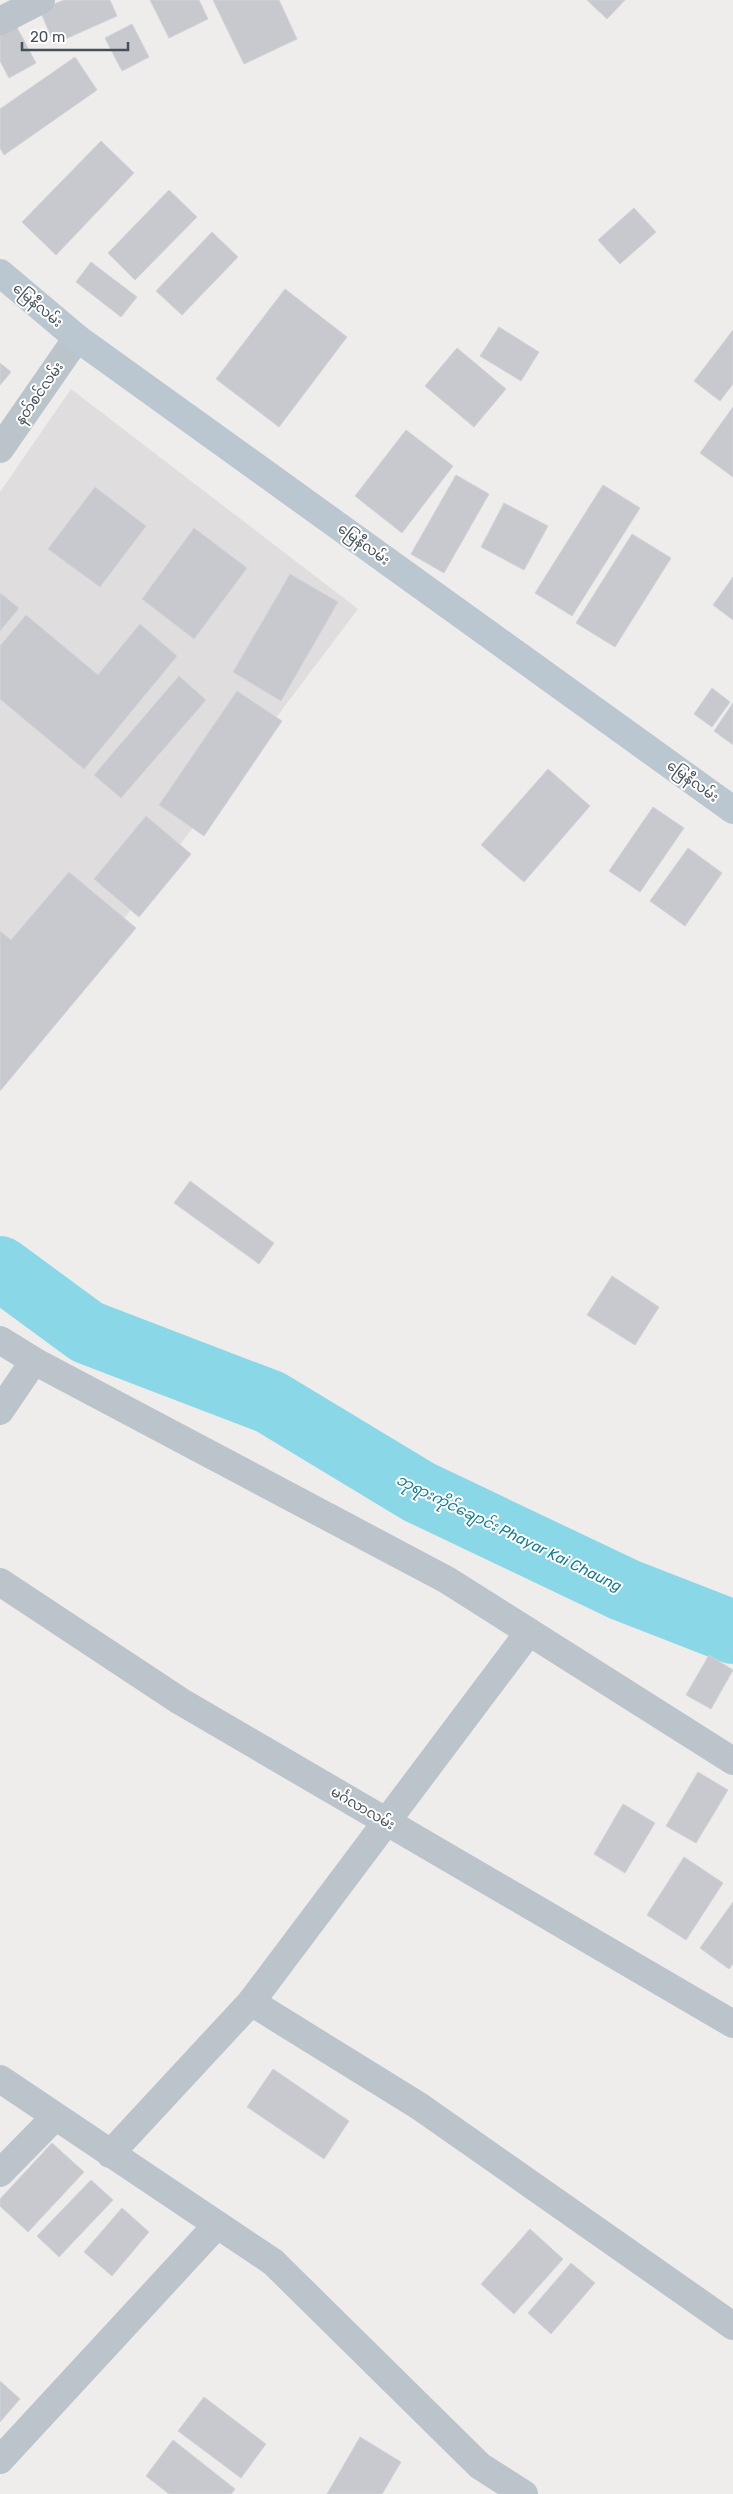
<svg xmlns="http://www.w3.org/2000/svg" width="733" height="2494" viewBox="0 0 733 2494" font-family="Rubik,'Noto Sans Myanmar',sans-serif">
<style>
.education{fill:#e0ddde}
.lines{fill:none;stroke-linecap:round;stroke-linejoin:round}
.river{stroke:#8ad8e7;stroke-width:64}
.building{fill:#c7c9cf;stroke:#d0d3d8}
.minor{stroke:#bbc4cb;stroke-width:28}
.tertiary{stroke:#bbc4cb;stroke-width:28}
.secondary{stroke:#bac6d0;stroke-width:28}
.labels{text-anchor:middle;stroke-width:4;stroke-linejoin:round;paint-order:stroke}
.street-label{font-size:14px;fill:#465059;stroke:#fff}
.water-label{font-size:15px;font-style:italic;fill:#127c91;stroke:#fff}
</style>
<rect width="100%" height="100%" fill="#efecec"/>
<path class="education" d="M71 389 358 609 0 1083V492Z"/>
<g class="lines">
<path class="river" d="M0 1268 87 1332 270 1402 419 1492 625 1590 733 1632"/>
</g>
<g class="building">
<path d="M64 0H110L117 16 54 44 40 10Z"/>
<path d="M150 0H199L208 19 169 38Z"/>
<path d="M213 0H279L297 39 244 64Z"/>
<path d="M587 0H625L607 19Z"/>
<path d="M15 24 36 63 9 78 0 61V32Z"/>
<path d="M132 24 149 57 122 71 105 38Z"/>
<path d="M75 57 97 90 4 155 0 148V109Z"/>
<path d="M101 141 134 173 56 255 22 222Z"/>
<path d="M169 190 197 217 135 280 108 253Z"/>
<path d="M634 208 656 232 620 264 598 240Z"/>
<path d="M212 232 238 257 182 315 156 291Z"/>
<path d="M91 262 137 297 121 317 76 282Z"/>
<path d="M285 289 347 337 279 427 216 379Z"/>
<path d="M499 327 539 352 521 381 480 356Z"/>
<path d="M733 330V384L720 401 694 381Z"/>
<path d="M457 348 506 389 474 427 425 386Z"/>
<path d="M0 363 11 372 0 385Z"/>
<path d="M733 407V477L700 453Z"/>
<path d="M406 430 453 466 402 533 355 496Z"/>
<path d="M456 475 489 494 444 573 411 554Z"/>
<path d="M603 485 640 508 572 616 535 593Z"/>
<path d="M95 487 146 526 100 587 48 549Z"/>
<path d="M504 503 548 526 524 570 481 547Z"/>
<path d="M194 528 247 568 194 639 142 599Z"/>
<path d="M632 534 671 558 615 647 576 623Z"/>
<path d="M290 574 338 602 281 701 233 672Z"/>
<path d="M733 577V620L713 605Z"/>
<path d="M0 593 19 608 0 631Z"/>
<path d="M26 615 98 675 140 624 177 656 84 769 0 699V646Z"/>
<path d="M179 676 206 700 121 798 94 775Z"/>
<path d="M712 688 730 702 712 727 694 714Z"/>
<path d="M237 691 282 721 204 836 159 805Z"/>
<path d="M733 703V745L714 731Z"/>
<path d="M548 769 590 806 524 882 481 845Z"/>
<path d="M653 807 684 828 640 892 609 871Z"/>
<path d="M146 816 191 854 139 917 94 879Z"/>
<path d="M688 848 722 873 685 926 650 901Z"/>
<path d="M69 872 136 928 0 1091V931L11 940Z"/>
<path d="M190 1181 274 1243 259 1264 174 1203Z"/>
<path d="M612 1276 659 1307 635 1345 587 1315Z"/>
<path d="M709 1655 733 1670 711 1709 686 1695Z"/>
<path d="M698 1772 728 1790 696 1843 666 1826Z"/>
<path d="M623 1804 655 1823 625 1873 594 1854Z"/>
<path d="M684 1857 723 1883 686 1940 647 1915Z"/>
<path d="M733 1902V1964L729 1969 700 1948Z"/>
<path d="M273 2069 349 2121 324 2159 247 2107Z"/>
<path d="M52 2143 84 2172 28 2232 0 2206V2199Z"/>
<path d="M91 2180 113 2200 59 2257 37 2236Z"/>
<path d="M122 2208 149 2232 112 2276 84 2252Z"/>
<path d="M530 2229 563 2259 514 2314 481 2284Z"/>
<path d="M571 2263 595 2283 551 2334 528 2313Z"/>
<path d="M0 2381 20 2399 0 2422Z"/>
<path d="M204 2397 266 2444 241 2478 178 2431Z"/>
<path d="M360 2437 401 2462 382 2494H327Z"/>
<path d="M173 2440 235 2489 231 2494H169L146 2476Z"/>
</g>
<g class="lines">
<g class="minor">
<path d="M0 21 41 0"/>
<path d="M0 1340 34 1361 447 1580 733 1761"/>
<path d="M0 1411 34 1361"/>
<path d="M251 2002 419 2106 733 2326"/>
<path d="M0 2079 273 2262 480 2466 524 2494"/>
<path d="M110 2154 251 2002 529 1632"/>
<path d="M0 2173 55 2117"/>
<path d="M0 2460 217 2225"/>
</g>
<g class="tertiary">
<path d="M0 449 77 338"/>
<path d="M0 1582 180 1701 733 2024"/>
</g>
<path class="secondary" d="M0 273 77 338 733 810"/>
</g>
<g class="labels">
<g class="street-label">
<text transform="translate(38 305) rotate(40)" y="5">မြေနီလမ်း</text>
<text transform="translate(39 393) rotate(-55)" y="5">နတ်စင်လမ်း</text>
<text transform="translate(364 544) rotate(36)" y="5">မြေနီလမ်း</text>
<text transform="translate(693 781) rotate(36)" y="5">မြေနီလမ်း</text>
<text transform="translate(363 1808) rotate(30)" y="5">မင်္ဂလာလမ်း</text>
</g>
<g class="water-label">
<text transform="translate(509 1533) rotate(26)" y="5">ဘုရားကိုင်ချောင်း Phayar Kai Chaung</text>
</g>
</g>
<path d="M22 42v8h106v-8" fill="none" stroke="#465059" stroke-width="2.5"/>
<text x="30" y="42" font-size="15" fill="#465059" stroke="#ffffff" stroke-width="4" paint-order="stroke">20 m</text>
</svg>
